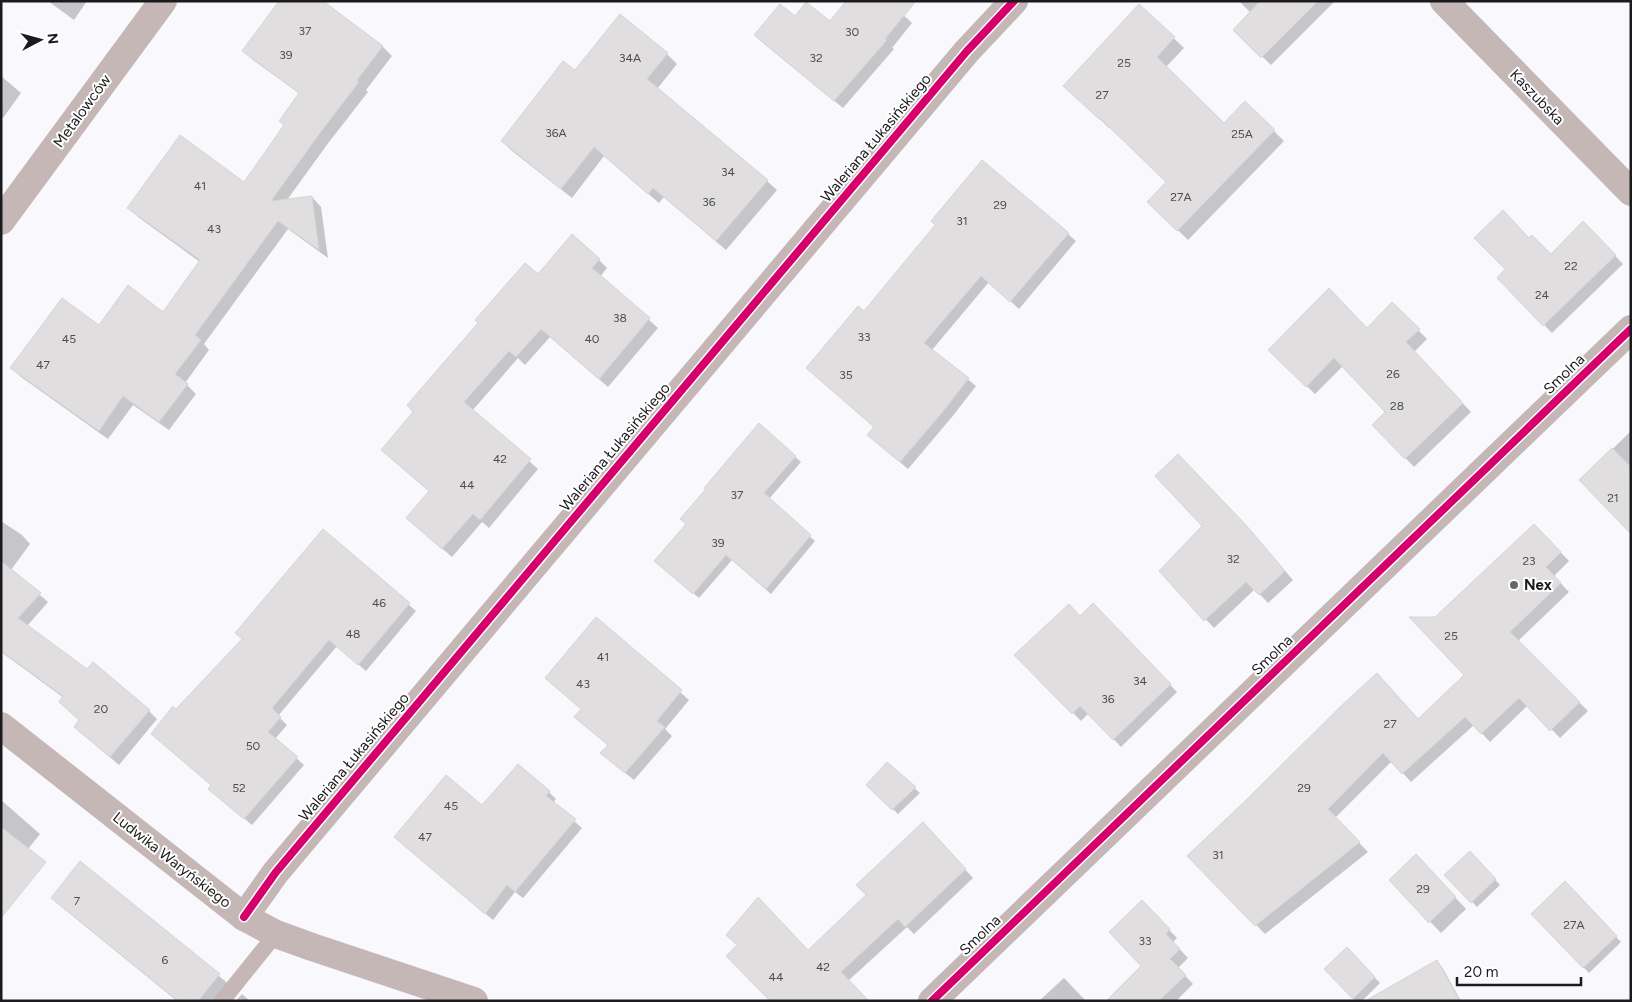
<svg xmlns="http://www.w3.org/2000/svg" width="1632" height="1002" viewBox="0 0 1632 1002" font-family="Figtree,sans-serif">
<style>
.shadow{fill:#0003}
.building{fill:#e0dedf;stroke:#d6d4d5}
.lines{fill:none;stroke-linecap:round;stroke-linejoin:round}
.service{stroke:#c5b7b6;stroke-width:16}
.minor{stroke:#c5b7b6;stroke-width:28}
.cycleway-casing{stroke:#fff;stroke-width:11}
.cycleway{stroke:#d6006c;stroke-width:8}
.poi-dot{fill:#68686c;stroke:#fff;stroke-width:2}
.labels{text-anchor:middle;stroke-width:4;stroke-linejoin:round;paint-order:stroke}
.number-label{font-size:12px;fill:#4d4d4f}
.street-label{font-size:15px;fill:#1b1b1e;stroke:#fff}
.poi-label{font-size:15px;font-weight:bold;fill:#1b1b1e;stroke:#fff;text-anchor:start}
</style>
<rect width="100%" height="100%" fill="#f8f8fd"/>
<g class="shadow">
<path d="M48 1H87L74 20Z"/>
<path d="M321 1 383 47 392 56 366 90 368 92 329 142 287 200 312 197 321 207 328 258 288 229 204 344 209 350 185 383 196 394 169 430 133 405 108 439 21 377 12 368 99 327 163 313 200 262 138 217 129 207 244 183 285 126 300 94 253 60 244 51Z"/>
<path d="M888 1 912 23 892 48 894 49 843 108 763 43 830 23Z"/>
<path d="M1239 1H1335L1271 65 1235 30 1251 13Z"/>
<path d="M1139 5 1184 48 1166 67 1224 124 1245 102 1284 141 1188 240 1149 202 1168 182 1110 127 1109 128 1075 95Z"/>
<path d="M667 54 677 64 657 89 767 181 777 190 726 250 664 197 659 203 604 156 572 198 512 151 502 141 575 72Z"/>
<path d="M1 76 21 93 3 118 1 117Z"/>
<path d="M1583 223 1623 264 1552 333 1498 278 1530 239 1551 255Z"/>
<path d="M1068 234 1076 241 1019 309 989 282 932 350 976 386 952 417 908 469 876 442 864 313Z"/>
<path d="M599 260 607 268 600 277 658 328 608 387 550 337 525 365 518 358 472 411 538 469 489 528 482 522 452 557 416 526 430 491 392 458 538 276Z"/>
<path d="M1392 304 1427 339 1414 352 1471 412 1414 467 1374 425 1387 412 1343 366 1315 394 1270 350 1367 330Z"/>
<path d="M759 425 801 462 769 499 815 541 771 594 732 560 699 598 661 566 687 525Z"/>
<path d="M1631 431V532L1581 480Z"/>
<path d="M1 521 22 535 30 544 11 570 48 602 27 626 87 670 149 711 157 719 119 765 84 735 80 720 64 698 1 652Z"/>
<path d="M1534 525 1569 561 1554 576 1569 592 1518 641 1588 711 1560 738 1528 705 1490 742 1474 725 1411 782 1392 761 1335 818 1368 852 1265 934 1189 856 1386 683 1419 720 1466 675 1436 618Z"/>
<path d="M323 531 416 611 366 671 337 646 278 716 287 725 275 739 304 765 252 825 217 795 176 711 243 639Z"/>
<path d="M1254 535 1293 580 1268 603 1255 589 1214 628 1160 571Z"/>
<path d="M1093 605 1177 692 1121 747 1089 713 1081 721 1016 655 1080 618Z"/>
<path d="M597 619 689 700 665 729 672 736 634 780 610 761Z"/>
<path d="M887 764 920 793 898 814 873 790Z"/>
<path d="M549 792 556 799 553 803 582 828 523 898 515 892 493 920 403 844 482 807Z"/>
<path d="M1 800 40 834 13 868 1 859Z"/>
<path d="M931 832 973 878 914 934 907 927 848 981 808 952Z"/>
<path d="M1470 853 1500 885 1477 907 1446 875Z"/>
<path d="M80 863 225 981 236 991 229 1001H177L63 908 52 898Z"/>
<path d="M1427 867 1466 909 1441 933 1390 880Z"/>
<path d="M1565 883 1621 942 1589 973 1533 914Z"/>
<path d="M1142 902 1177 938 1173 942 1188 958 1178 968 1193 984 1176 1001H1108L1143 966Z"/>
<path d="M1347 949 1380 983 1362 1001H1356L1326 969Z"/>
<path d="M1437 962 1442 967 1461 1001H1404Z"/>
<path d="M1064 978 1086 1001H1039Z"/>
<path d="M242 994 250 1001H236Z"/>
</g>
<g class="building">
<path d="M279 1H323L383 46 357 80 359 82 320 133 271 201 312 196 319 250 278 221 195 335 201 340 175 374 188 384 159 422 123 396 99 431 10 368 62 298 99 325 128 285 163 312 200 260 127 208 180 135 244 182 284 125 279 121 299 93 242 51Z"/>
<path d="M846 1H916L885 39 887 40 834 101 754 35 780 4 795 16 806 2 830 21Z"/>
<path d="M1260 1H1318L1261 58 1233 30Z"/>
<path d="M1139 4 1175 37 1157 57 1224 123 1245 101 1275 130 1177 231 1147 202 1166 182 1100 118 1099 119 1063 86Z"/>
<path d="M620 14 668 53 647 79 768 180 716 241 653 188 648 194 594 147 561 189 501 141 563 61 575 70Z"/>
<path d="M982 160 1069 233 1010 302 981 276 924 343 969 378 945 409 900 462 867 435 874 427 806 368 858 306 864 311 935 225 931 221Z"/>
<path d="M1503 210 1529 238 1532 235 1551 254 1583 221 1616 255 1543 326 1497 278 1505 269 1474 238Z"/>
<path d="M572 234 600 259 592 268 650 318 599 379 541 329 516 357 509 351 464 402 531 459 480 520 473 514 442 549 406 518 429 491 381 450 413 412 407 405 478 323 475 320 525 263 538 274Z"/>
<path d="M1329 288 1367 328 1392 302 1420 329 1406 342 1463 403 1405 459 1372 425 1385 412 1334 358 1306 387 1268 350Z"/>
<path d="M759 423 796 456 764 493 811 535 766 589 726 555 693 594 654 561 686 524 680 519 705 490 704 488Z"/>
<path d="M1612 448 1631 467V534L1579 480Z"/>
<path d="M1178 454 1246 525 1285 571 1259 595 1246 582 1204 621 1159 571 1202 526 1155 476Z"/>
<path d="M1534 524 1561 552 1546 567 1561 583 1510 632 1580 702 1550 731 1519 698 1481 734 1465 717 1402 774 1383 753 1328 809 1360 842 1255 926 1187 856 1244 802 1341 706 1377 673 1418 719 1464 675 1409 617H1435Z"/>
<path d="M323 529 410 603 358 665 329 640 272 708 281 717 268 732 298 757 244 819 208 789 211 785 151 734 173 706 176 709 242 639 235 633Z"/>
<path d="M1 561 41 593 18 618 87 669 93 662 150 710 110 757 74 727 79 720 59 702 63 696 1 651Z"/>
<path d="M1093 603 1171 684 1113 740 1080 706 1072 714 1014 655 1069 604 1080 616Z"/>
<path d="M596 617 682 690 657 721 665 727 625 773 600 753 608 745 574 717 581 709 545 678Z"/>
<path d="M887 762 916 787 892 810 866 785Z"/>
<path d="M518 764 550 791 546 796 576 819 515 892 507 885 485 914 394 837 446 775 482 805Z"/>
<path d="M923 822 966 869 905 927 898 919 841 972 869 1001H770L726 956 737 945 726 935 758 897 808 950 866 895 856 885Z"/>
<path d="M1 827 46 862 1 918Z"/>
<path d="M1470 851 1496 879 1471 903 1444 875Z"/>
<path d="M1416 854 1456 897 1429 923 1389 880Z"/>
<path d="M80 861 220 974 198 1001H178L51 898Z"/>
<path d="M1565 881 1617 936 1583 968 1531 914Z"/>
<path d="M1142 900 1170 929 1166 934 1180 949 1170 959 1186 975 1159 1001H1106L1141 966 1109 932Z"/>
<path d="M1347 947 1375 977 1353 999 1324 969Z"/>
<path d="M1437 960 1460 1001H1365Z"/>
</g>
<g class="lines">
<path class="service" d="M222 1001 276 934"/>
<g class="minor">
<path d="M1444 1 1631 192"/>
<path d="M1 221 163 1"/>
<path d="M1 726 244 917 276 934 312 947 474 1001"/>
<path d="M244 917 276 872 967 51 1014 1"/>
<path d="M932 1001 1631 329"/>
</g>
<g class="cycleway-casing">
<g id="cycleway">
<path d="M244 917 276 872 967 51 1014 1"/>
<path d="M932 1001 1631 329"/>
</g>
</g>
<use href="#cycleway" class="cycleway"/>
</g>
<circle class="poi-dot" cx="1514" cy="585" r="5"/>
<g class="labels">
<g class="number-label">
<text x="305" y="35">37</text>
<text x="852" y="36">30</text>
<text x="286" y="59">39</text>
<text x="630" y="62">34A</text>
<text x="816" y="62">32</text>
<text x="1124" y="67">25</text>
<text x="1102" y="99">27</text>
<text x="556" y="137">36A</text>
<text x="1242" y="138">25A</text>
<text x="728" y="176">34</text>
<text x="200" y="190">41</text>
<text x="1181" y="201">27A</text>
<text x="709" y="206">36</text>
<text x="1000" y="209">29</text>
<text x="962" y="225">31</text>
<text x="214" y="233">43</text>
<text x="1571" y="270">22</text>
<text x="1542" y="299">24</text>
<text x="620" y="322">38</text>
<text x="864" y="341">33</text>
<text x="69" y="343">45</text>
<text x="592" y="343">40</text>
<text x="43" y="369">47</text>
<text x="1393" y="378">26</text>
<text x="846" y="379">35</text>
<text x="1397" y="410">28</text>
<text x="500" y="463">42</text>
<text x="467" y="489">44</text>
<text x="737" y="499">37</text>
<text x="1613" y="502">21</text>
<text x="718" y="547">39</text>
<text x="1233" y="563">32</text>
<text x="1529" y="565">23</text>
<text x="379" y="607">46</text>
<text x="353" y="638">48</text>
<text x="1451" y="640">25</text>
<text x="603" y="661">41</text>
<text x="1140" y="685">34</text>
<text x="583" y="688">43</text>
<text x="1108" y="703">36</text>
<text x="101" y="713">20</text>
<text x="1390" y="728">27</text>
<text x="253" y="750">50</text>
<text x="239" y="792">52</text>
<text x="1304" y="792">29</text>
<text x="451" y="810">45</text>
<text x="425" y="841">47</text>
<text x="1218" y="859">31</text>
<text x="1423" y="893">29</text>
<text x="77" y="905">7</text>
<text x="1574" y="929">27A</text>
<text x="1145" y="945">33</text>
<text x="165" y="964">6</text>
<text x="823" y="971">42</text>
<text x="776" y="981">44</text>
</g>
<g class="street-label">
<text transform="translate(1537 97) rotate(46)" y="5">Kaszubska</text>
<text transform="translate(82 111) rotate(-54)" y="5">Metalowców</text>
<text transform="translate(876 138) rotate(-50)" y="5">Waleriana Łukasińskiego</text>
<text transform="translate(1564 374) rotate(-44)" y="5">Smolna</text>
<text transform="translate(615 447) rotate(-50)" y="5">Waleriana Łukasińskiego</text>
<text transform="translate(1272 655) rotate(-44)" y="5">Smolna</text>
<text transform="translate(354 757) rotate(-50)" y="5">Waleriana Łukasińskiego</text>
<text transform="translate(172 860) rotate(38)" y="5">Ludwika Waryńskiego</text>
<text transform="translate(980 935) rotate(-44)" y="5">Smolna</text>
</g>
<g class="poi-label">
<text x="1524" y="590">Nex</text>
</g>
</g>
<rect width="1632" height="1002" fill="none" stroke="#1b1b1e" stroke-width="5"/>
<g transform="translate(40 40) rotate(84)" stroke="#ffffff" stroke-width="4" paint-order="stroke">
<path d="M0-4L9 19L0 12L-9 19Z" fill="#1b1b1e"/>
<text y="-8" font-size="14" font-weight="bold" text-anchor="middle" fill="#1b1b1e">N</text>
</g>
<path d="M1457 977v8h124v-8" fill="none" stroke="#1b1b1e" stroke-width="2.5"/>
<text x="1464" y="977" font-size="15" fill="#1b1b1e" stroke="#ffffff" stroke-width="4" paint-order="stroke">20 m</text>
</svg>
